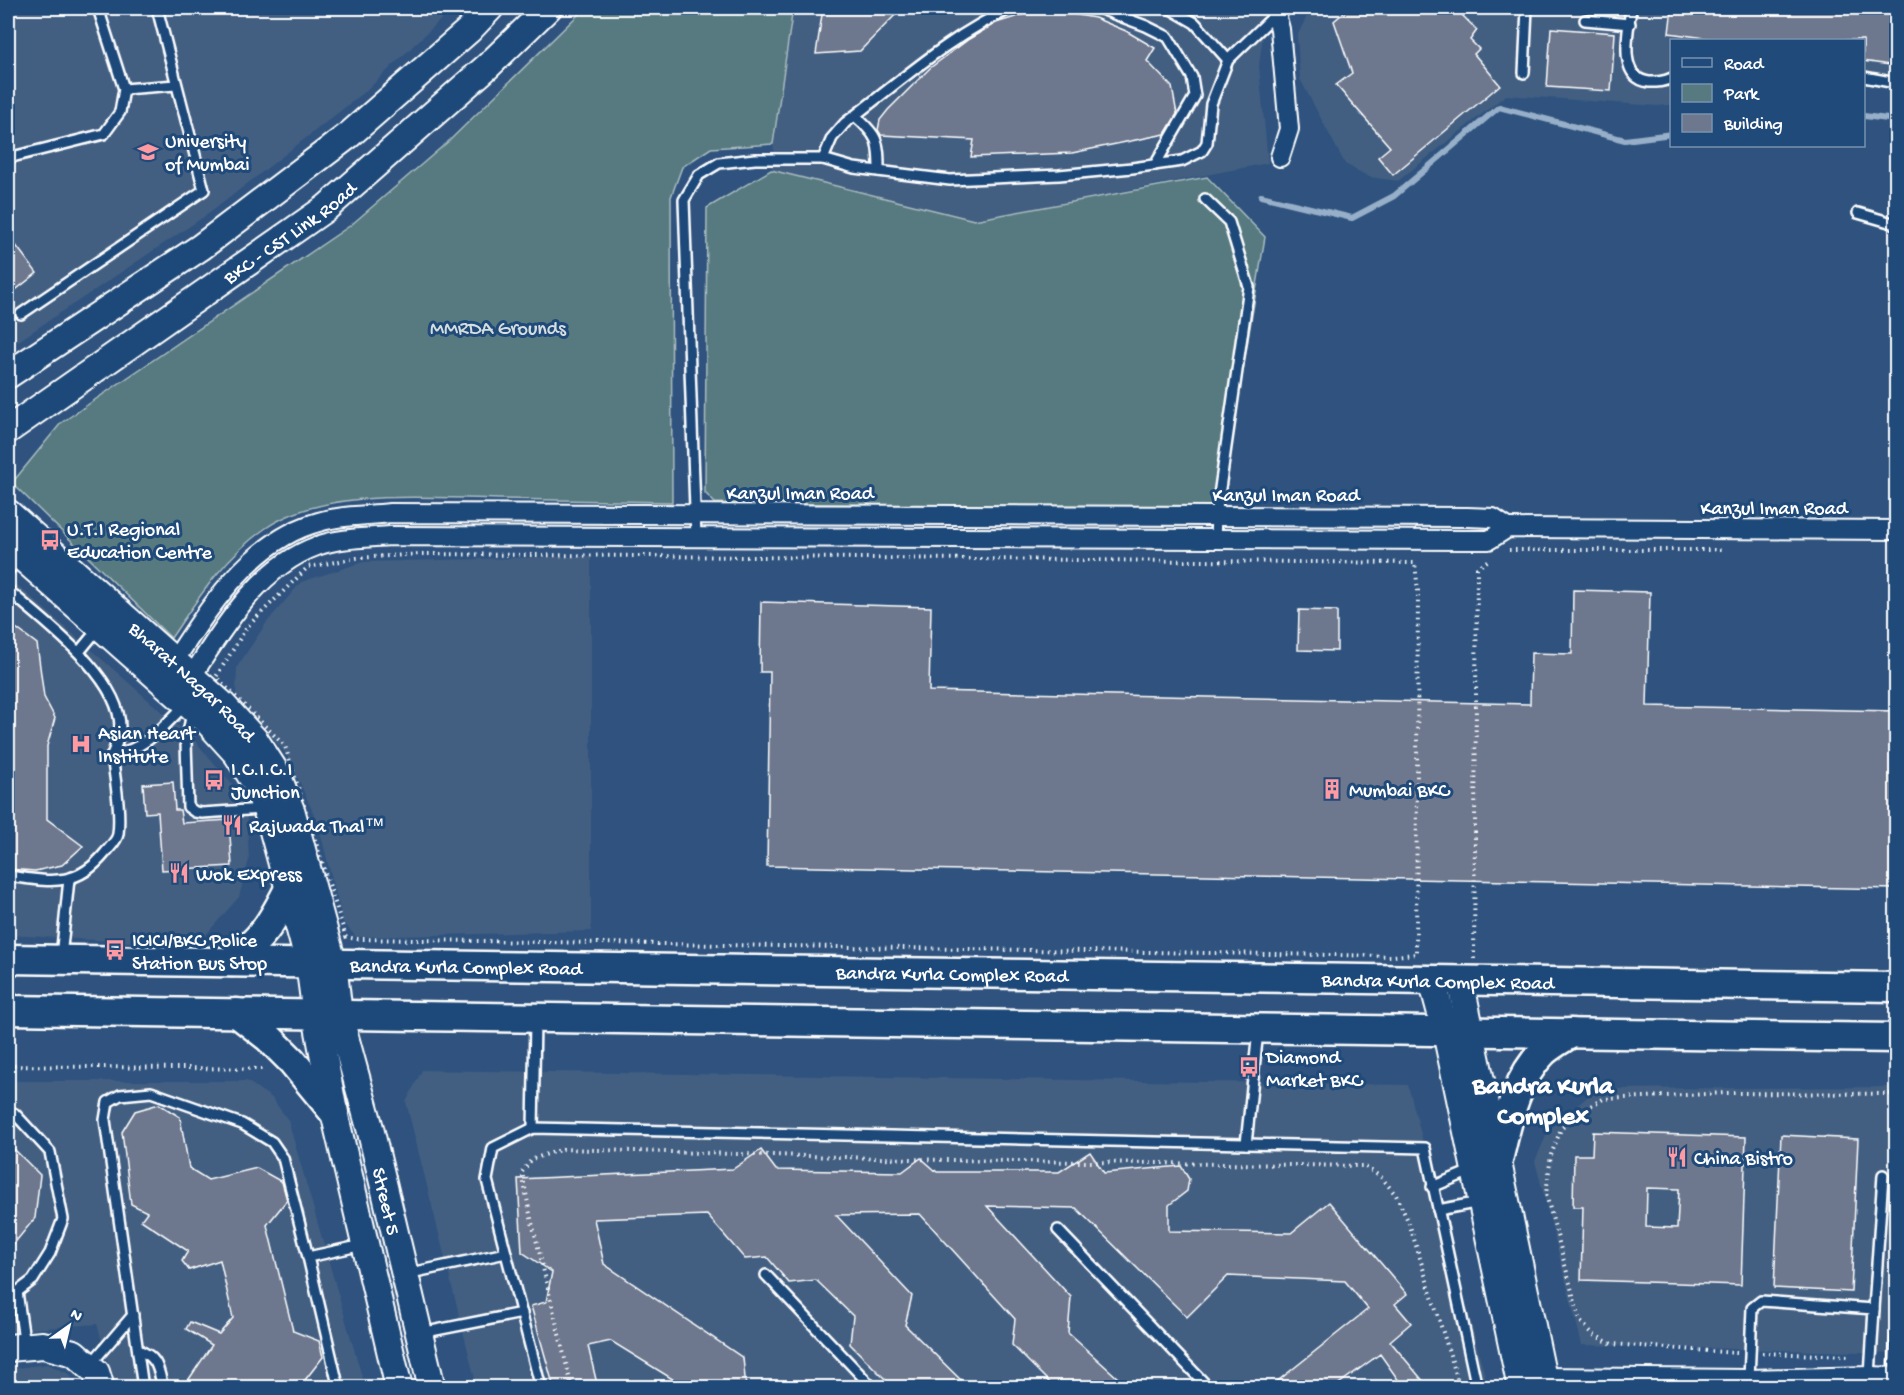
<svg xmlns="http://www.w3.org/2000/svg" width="1904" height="1395" viewBox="0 0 1904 1395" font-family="'Gochi Hand',sans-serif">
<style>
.built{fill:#425e82}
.green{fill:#577a80;stroke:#abbcc0;stroke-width:1.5}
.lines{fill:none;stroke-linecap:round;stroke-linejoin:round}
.stream{stroke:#97afc9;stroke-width:6}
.building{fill:#6d778d;stroke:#fff;stroke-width:1.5;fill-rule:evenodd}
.lane-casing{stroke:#fff;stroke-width:14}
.street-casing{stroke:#fff;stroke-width:22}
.secondary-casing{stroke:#fff;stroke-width:30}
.primary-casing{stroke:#fff;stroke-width:33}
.path{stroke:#fff;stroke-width:4;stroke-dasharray:1.5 4.5;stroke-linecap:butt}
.lane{stroke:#1f4a7a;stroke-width:9}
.street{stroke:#1f4a7a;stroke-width:18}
.secondary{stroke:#1f4a7a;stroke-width:26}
.primary{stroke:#1f4a7a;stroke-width:28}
.labels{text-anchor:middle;stroke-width:6;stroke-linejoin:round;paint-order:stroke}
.poi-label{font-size:20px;fill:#fff;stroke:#1f4a7a;text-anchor:start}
.street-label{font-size:20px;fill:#fff;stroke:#1f4a7a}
.park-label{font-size:20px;fill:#d5dedf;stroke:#1f4a7a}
.district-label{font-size:26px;font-weight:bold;fill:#fff;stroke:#1f4a7a}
</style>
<rect width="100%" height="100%" fill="#2f537e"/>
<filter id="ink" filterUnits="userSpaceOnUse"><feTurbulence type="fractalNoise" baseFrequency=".0167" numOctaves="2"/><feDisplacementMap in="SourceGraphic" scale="12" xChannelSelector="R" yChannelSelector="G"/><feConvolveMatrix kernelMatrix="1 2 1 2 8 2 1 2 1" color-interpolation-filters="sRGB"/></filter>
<g filter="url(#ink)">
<g class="built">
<path d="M8 8H453L366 91 211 212 8 348Z"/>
<path d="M793 8H1271L1265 18 1259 66 1268 163 974 220 771 170 775 155 773 144Z"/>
<path d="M1311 8H1896V80L1864 84V40H1672L1671 105 1657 106 1506 95 1398 181 1369 177 1345 164 1300 79 1297 36Z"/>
<path d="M591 556V931L356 937 343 922 318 824 289 758 236 694 237 667 267 622 301 582 363 562Z"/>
<path d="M8 577 194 740 246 800 249 860 239 897 203 938 166 944 8 935Z"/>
<path d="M422 1070 1408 1085 1488 1387H477L406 1102Z"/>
<path d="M8 1081H247L272 1098 288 1120 365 1387H115L97 1324 8 1331Z"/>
<path d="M1896 1087V1353L1582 1345 1535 1161 1549 1129 1597 1089Z"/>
<path d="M48 1364 71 1375 73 1387H8V1369Z"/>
</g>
<g class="green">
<path d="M585 8H793L773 144 711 148 682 167 671 197 672 502C614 501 556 500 498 499 429 498 325 487 266 528 225 556 199 597 171 638L12 483 61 423 351 225 450 140Z"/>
<path d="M771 170 974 220 1207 177 1265 237 1220 508 715 503 705 493 707 208Z"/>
</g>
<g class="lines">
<g class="stream">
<path d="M1864 116 1896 120"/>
<path d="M1261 196 1352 218 1394 196 1499 107 1625 140 1672 134"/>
</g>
</g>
<g class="building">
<path d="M823 8H902L860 51 816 54Z"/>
<path d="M1349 8H1455L1477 30 1470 40 1479 49 1474 54 1500 85 1393 175 1378 157 1390 147 1336 85 1352 73 1334 21Z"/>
<path d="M1672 8H1896V66L1863 61V40H1720L1669 33Z"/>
<path d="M1061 12 1095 18 1126 31 1155 48 1147 61 1172 87 1177 114 1165 134 1072 153 971 157 974 140 881 135 878 130 880 120 888 110 930 68 969 39 996 23 1025 14Z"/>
<path d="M1551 28 1615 33 1611 91 1547 87Z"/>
<path d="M8 235 37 273 8 296Z"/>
<path d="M1573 590 1650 592 1647 706 1896 711V889L767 866 770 672H760L761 602 931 607 929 691 1530 704 1531 653 1572 654Z"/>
<path d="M1299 610 1337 611V651L1298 650Z"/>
<path d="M8 622 37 644 44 697 55 718 47 746V819L83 846 62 865 35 871 8 869Z"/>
<path d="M173 782 175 810H180L182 823 229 820 232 866 162 870 158 812 145 813 143 784Z"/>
<path d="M159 1104 180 1117 189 1168 208 1180 257 1168 282 1182 287 1200 267 1225 293 1331 319 1341 323 1357 305 1380 276 1388H183L212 1345 186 1329 190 1322 219 1334 233 1318 220 1260 189 1270 182 1261 188 1251 141 1220 147 1212 131 1204 122 1132 135 1111Z"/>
<path d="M1593 1132 1746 1137 1741 1285 1581 1280 1583 1207H1573L1574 1155H1592ZM1647 1188 1679 1189 1677 1228 1646 1227Z"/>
<path d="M1781 1135 1858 1139 1851 1292 1774 1288Z"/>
<path d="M8 1143 40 1175 35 1218 8 1251Z"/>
<path d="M761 1150 776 1170 902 1172 921 1158 937 1172H1059L1090 1152 1104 1173 1181 1166 1189 1179 1187 1191 1169 1205V1231L1291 1233 1329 1202 1407 1294 1395 1304 1411 1323 1390 1341 1429 1388H1404L1380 1354 1333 1388H1269L1368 1309 1345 1281 1228 1276 1187 1317 1076 1208 987 1206 1071 1297 1068 1333 1129 1388H1055L1012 1345 1015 1319 920 1214 836 1215 912 1296 905 1325 969 1388H894L850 1344 853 1316 816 1280 789 1283 767 1257 745 1259 707 1215 594 1219 604 1264 743 1358 746 1388H687L611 1341 588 1346 598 1388H554L531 1306 546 1302 552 1272 522 1252 518 1179 733 1169Z"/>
</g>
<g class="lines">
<g class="lane-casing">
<g id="lane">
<path d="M1090 8H1098L1146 26 1168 37 1192 77 1195 96 1155 165"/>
<path d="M1169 8 1195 23 1228 60"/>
<path d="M1631 8C1629 29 1616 78 1649 82 1658 82 1663 82 1672 78"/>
<path d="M1585 20 1630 24"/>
<path d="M1524 73 1527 8"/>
<path d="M1864 77 1896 83"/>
<path d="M124 89 176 85"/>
<path d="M855 116C878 136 879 141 879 171"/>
<path d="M8 158 104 134 120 112 124 89 98 8"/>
<path d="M823 159 832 138 845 123C897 84 952 34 1012 8"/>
<path d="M1205 199 1229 222 1249 287 1216 516 1215 539"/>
<path d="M1858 213 1896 224"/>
<path d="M21 314 204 190 157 8"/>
<path d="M696 537 684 200 699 175 719 163 755 159H823L854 168 950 180 1059 175 1132 168 1182 161 1202 151 1207 143 1211 104 1228 60 1276 14"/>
<path d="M8 571 20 557"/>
<path d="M8 590C43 621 121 677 120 728 120 737 115 747 112 755"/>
<path d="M79 652 98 629"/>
<path d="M192 713 186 742 188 807 195 812 202 813 263 809"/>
<path d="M8 876C48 881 76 889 105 853 109 848 117 841 118 834 121 811 115 779 112 755 146 749 162 728 185 705"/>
<path d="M61 957 69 879"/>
<path d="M8 1111 15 1114 50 1152 63 1219 50 1253 33 1280 17 1292 8 1293"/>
<path d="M533 1128 535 1022"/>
<path d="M1246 1144 1258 1031"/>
<path d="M1432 1187 1473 1170"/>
<path d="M1438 1210 1480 1202"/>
<path d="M1058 1230 1209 1388"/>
<path d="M406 1274 506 1253"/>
<path d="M766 1275 873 1388"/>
<path d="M17 1292 25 1346"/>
<path d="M1874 1309 1883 1175"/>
<path d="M421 1333 522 1313"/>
<path d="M138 1350C158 1357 158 1368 163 1388"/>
<path d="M90 1365 133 1315"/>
<path d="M1894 1377 1896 1336"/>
<path d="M1749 1379 1752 1308 1761 1301 1874 1309 1870 1376"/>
<path d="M143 1388 105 1120 108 1102 120 1095 151 1092 242 1124 272 1142 283 1158 308 1257"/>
<path d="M335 1388 338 1385 308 1257 363 1245"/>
<path d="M541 1388 487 1180 493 1148 533 1128 1425 1148 1477 1388"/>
</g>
</g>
<g class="street-casing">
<g id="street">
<path d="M1280 157 1289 129 1280 29 1276 14 1281 8"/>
<path d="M169 669C204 615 247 545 312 524 337 515 364 516 390 513L1467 517 1493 518 1508 528"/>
<path d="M186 685C220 634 256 568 317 546 339 538 366 538 390 536L1466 540H1489L1508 528 1896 530"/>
<path d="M1533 1379 1542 1377 1749 1379 1870 1376 1896 1377"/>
</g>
</g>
<g class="secondary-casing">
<g id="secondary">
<path d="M8 375 201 247 349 135 469 30 490 8"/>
<path id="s1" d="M8 430 326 208 488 66 548 8"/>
<path id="s2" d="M8 513 223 705 255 740 277 774 292 813 333 963 339 1015 370 1128 432 1388"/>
<path d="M8 545 207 721 237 754 256 784 270 820 309 963 316 1015 334 1112 399 1388"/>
<path d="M1432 980 1446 1032 1521 1388"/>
<path d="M1460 980 1545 1388"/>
<path d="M8 1348 43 1345 74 1353 96 1372 101 1388"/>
</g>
</g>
<g class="primary-casing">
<g id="primary">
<path id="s3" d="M8 959 1896 987"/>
<path d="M231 962C263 938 271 924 289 889"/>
<path d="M8 1010 1896 1038"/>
<path d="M237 1013 269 1038 292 1061 334 1112"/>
<path d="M1497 1164C1507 1125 1514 1081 1543 1052 1551 1045 1562 1039 1571 1033"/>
</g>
</g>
<g class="path">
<path d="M1509 550H1721"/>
<path d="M422 554 1415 563 1418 591 1416 954 1392 956 357 939 346 937 285 746 216 677 247 627 308 567 357 558Z"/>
<path d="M1474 959 1477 568 1490 559"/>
<path d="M8 1066 266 1069"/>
<path d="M1737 1353 1612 1344 1594 1335 1580 1321 1546 1194 1551 1155 1561 1129 1581 1111 1603 1099 1727 1093 1896 1094"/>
<path d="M1762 1353 1851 1356"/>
<path d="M572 1388 530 1214 522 1172 532 1159 563 1149 946 1160 1364 1166 1381 1177 1396 1195 1409 1223 1459 1384 1458 1388"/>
</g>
<use href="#lane" class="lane"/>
<use href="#street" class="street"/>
<use href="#secondary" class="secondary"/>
<use href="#primary" class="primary"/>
</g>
</g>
<defs>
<g id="university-bare" transform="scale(1.62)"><path d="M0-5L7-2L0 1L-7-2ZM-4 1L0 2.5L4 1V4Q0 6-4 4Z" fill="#ff9aa2" stroke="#1f4a7a" stroke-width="2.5" paint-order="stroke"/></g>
<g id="bus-bare" transform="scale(1.62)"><path d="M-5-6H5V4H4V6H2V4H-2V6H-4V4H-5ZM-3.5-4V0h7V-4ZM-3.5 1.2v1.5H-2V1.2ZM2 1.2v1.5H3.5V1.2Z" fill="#ff9aa2" stroke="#1f4a7a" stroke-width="2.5" paint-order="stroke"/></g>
<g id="hospital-bare" transform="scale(1.62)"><path d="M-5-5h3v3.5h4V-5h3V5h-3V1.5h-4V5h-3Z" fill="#ff9aa2" stroke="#1f4a7a" stroke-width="2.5" paint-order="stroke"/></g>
<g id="building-bare" transform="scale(1.62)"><path d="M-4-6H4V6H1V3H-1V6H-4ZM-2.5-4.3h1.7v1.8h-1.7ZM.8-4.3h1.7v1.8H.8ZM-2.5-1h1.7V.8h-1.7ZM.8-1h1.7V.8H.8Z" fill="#ff9aa2" stroke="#1f4a7a" stroke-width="2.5" paint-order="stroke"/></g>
<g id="restaurant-bare" transform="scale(1.62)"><path d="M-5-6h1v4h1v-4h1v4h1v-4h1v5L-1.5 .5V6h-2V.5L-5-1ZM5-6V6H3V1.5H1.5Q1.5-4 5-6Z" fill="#ff9aa2" stroke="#1f4a7a" stroke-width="2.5" paint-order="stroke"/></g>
</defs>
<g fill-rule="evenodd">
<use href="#university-bare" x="148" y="152"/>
<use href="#bus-bare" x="50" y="540"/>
<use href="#hospital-bare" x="81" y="744"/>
<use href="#bus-bare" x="214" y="780"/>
<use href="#building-bare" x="1332" y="789"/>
<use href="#restaurant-bare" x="232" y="825"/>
<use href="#restaurant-bare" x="179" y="873"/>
<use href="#bus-bare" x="115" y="950"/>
<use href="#bus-bare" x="1249" y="1067"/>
<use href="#restaurant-bare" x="1677" y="1157"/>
</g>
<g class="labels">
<g class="poi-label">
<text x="165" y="147">University<tspan x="165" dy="23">of Mumbai</tspan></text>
<text x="67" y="535">U.T.I Regional<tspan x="67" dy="23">Education Centre</tspan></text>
<text x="98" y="739">Asian Heart<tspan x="98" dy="23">Institute</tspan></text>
<text x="231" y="775">I.C.I.C.I<tspan x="231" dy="23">Junction</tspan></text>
<text x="1349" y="796">Mumbai BKC</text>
<text x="249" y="832">Rajwada Thal™</text>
<text x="196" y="880">Wok Express</text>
<text x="132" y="946">ICICI/BKC Police<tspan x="132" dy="23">Station Bus Stop</tspan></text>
<text x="1266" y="1063">Diamond<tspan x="1266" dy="23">Market BKC</tspan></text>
<text x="1694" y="1164">China Bistro</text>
</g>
<g class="street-label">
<text dy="7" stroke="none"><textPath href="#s1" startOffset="344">BKC - CST Link Road</textPath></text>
<text x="800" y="499">Kanzul Iman Road</text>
<text x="1286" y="501">Kanzul Iman Road</text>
<text x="1774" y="514">Kanzul Iman Road</text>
<text dy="7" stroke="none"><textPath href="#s2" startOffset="250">Bharat Nagar Road</textPath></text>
<text dy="7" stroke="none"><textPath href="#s3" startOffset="458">Bandra Kurla Complex Road</textPath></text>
<text dy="7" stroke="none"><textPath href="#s3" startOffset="944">Bandra Kurla Complex Road</textPath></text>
<text dy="7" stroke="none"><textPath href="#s3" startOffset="1430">Bandra Kurla Complex Road</textPath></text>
<text dy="7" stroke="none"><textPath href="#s2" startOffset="818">Street 5</textPath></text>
</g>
<g class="park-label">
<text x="498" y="334">MMRDA Grounds</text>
</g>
<g class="district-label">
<text x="1543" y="1093">Bandra Kurla<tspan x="1543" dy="30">Complex</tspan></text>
</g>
</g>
<rect width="1904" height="1395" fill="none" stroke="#1f4a7a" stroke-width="30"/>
<rect x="15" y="15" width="1874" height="1365" fill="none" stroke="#fff" stroke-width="2" filter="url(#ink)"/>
<rect x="1670" y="39" width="195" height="108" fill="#1f4a7a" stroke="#7992af" stroke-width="1.5"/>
<rect x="1682" y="58" width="30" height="9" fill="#1f4a7a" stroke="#7992af" stroke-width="1.5"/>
<text x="1724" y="69" font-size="18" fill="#ffffff">Road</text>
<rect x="1682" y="84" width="30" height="18" fill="#577a80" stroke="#7992af" stroke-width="1.5"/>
<text x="1724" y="99" font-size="18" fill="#ffffff">Park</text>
<rect x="1682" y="114" width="30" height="18" fill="#6d778d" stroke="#7992af" stroke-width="1.5"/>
<text x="1724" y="129" font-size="18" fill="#ffffff">Building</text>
<g transform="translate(69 1326) rotate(34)" stroke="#1f4a7a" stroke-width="4.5" paint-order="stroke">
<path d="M0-4.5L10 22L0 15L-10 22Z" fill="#ffffff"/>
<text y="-9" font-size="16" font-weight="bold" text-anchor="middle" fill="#ffffff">N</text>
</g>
</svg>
